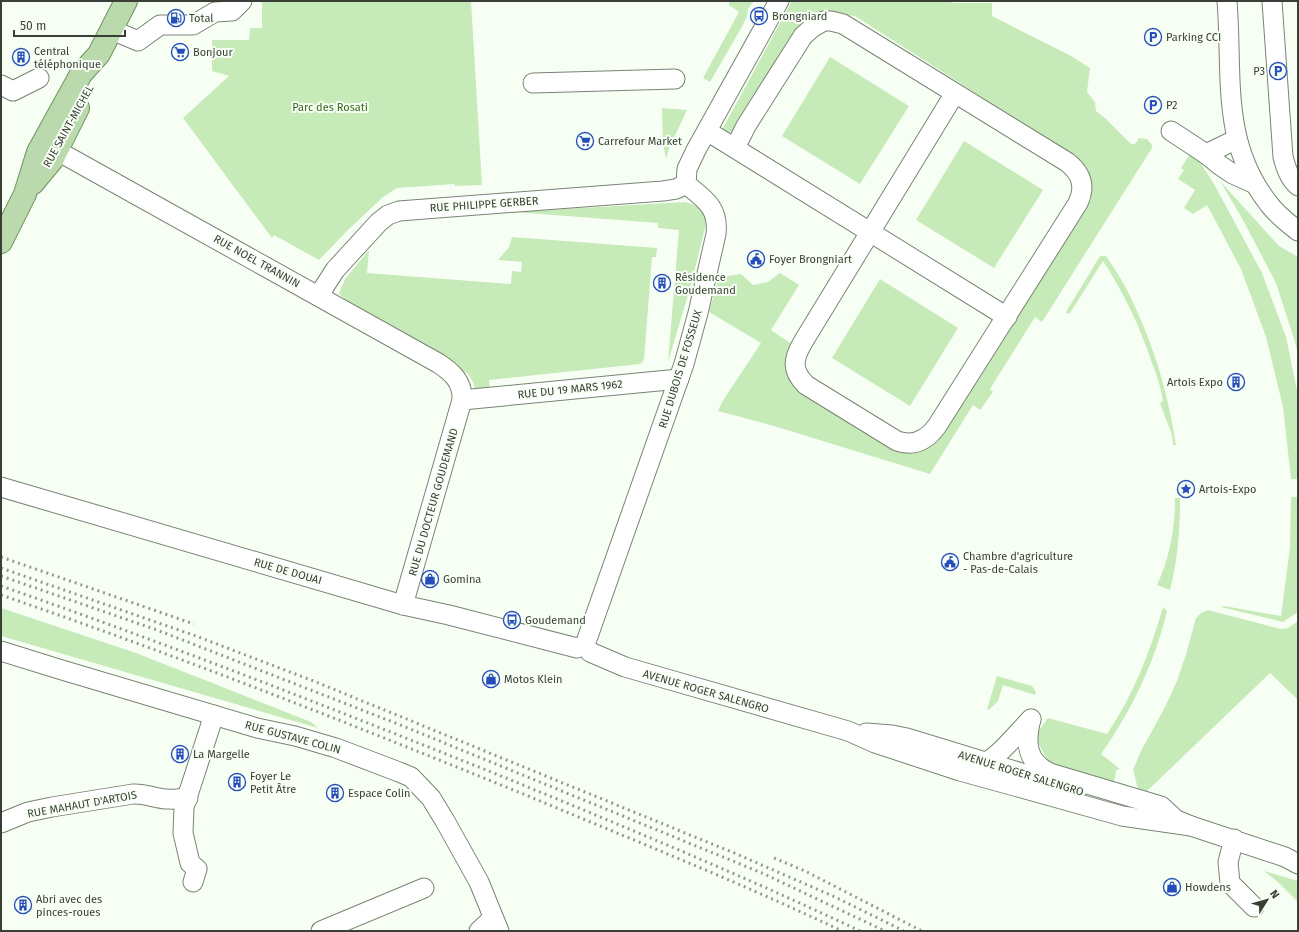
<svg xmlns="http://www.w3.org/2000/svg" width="1299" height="932" viewBox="0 0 1299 932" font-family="'Fira Sans',sans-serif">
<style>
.green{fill:#c7eab9}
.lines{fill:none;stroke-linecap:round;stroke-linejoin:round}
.minor-casing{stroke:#798474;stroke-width:21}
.major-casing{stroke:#6f925f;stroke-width:24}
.minor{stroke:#fff;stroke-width:19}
.major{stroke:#bad9ac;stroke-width:22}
.rail{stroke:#949a91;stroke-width:3;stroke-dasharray:2 4;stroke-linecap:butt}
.labels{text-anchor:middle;stroke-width:4;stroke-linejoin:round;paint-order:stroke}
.poi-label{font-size:11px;fill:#393e37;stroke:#f7fff4;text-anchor:start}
.park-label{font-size:11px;fill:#35641b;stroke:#f7fff4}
.street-label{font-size:11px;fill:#393e37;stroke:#f7fff4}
</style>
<rect width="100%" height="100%" fill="#f7fff4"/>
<g class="green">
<path d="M262 1H471L482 185 454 186 455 184 397 188 383 197 349 229 319 260 274 235 272 238 183 118 229 76 212 71V40H249L250 28H262Z"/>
<path d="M729 1H754L748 9 747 16 743 25 710 82 703 78 739 12 729 5Z"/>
<path d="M792 1H933L943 2V1L955 3H992V16L1073 57 1090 68 1087 92 1095 102 1096 111 1105 118 1131 144H1135L1139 138 1147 139 1152 145V148L1042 322 1035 317 990 389 993 392 980 410 973 405 930 474 774 426 718 411 722 402 761 343 709 312 719 277 741 274 753 285 768 282 780 273 799 285 771 330 793 345 805 393 854 427 900 453 921 451 946 430 1091 200 1090 193 1060 147 855 16 831 13 800 27 788 40 739 120 733 133 726 131 723 128Z"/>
<path d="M830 57 909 106 860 184 782 136Z"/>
<path d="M662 108 687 110 670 146 666 159 663 143Z"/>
<path d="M964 141 1043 190 994 268 916 220Z"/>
<path d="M1191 152 1196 156 1214 184 1262 273 1286 337 1298 395V479H1291L1283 407 1266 337 1241 269 1207 205 1193 214 1184 208 1195 190 1178 179 1184 170 1181 168Z"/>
<path d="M1220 181 1279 246 1298 257V354L1295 342 1276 283 1243 220Z"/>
<path d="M685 202C698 206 705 209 706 224L691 285 668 362 679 230 658 228V223L514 212Z"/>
<path d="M512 237 657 248 656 257H652L644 360 640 364 489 380 490 390H475L473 382 468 374 352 305 339 294 345 279 369 250 367 273 511 284 512 271 521 272 522 262 498 260 509 247Z"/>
<path d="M1100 256H1106C1113 267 1121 278 1127 290 1153 342 1167 388 1176 445H1173L1172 435 1160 403 1163 401C1161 388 1157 375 1152 363 1140 327 1124 293 1103 261L1070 313 1068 314 1066 312Z"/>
<path d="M880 279 958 328 910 406 832 358Z"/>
<path d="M1291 497H1298V612L1283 622 1221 607 1224 606 1281 616 1290 547Z"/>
<path d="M1175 498H1180C1180 528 1178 560 1170 590L1157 585C1170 557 1175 528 1175 498Z"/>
<path d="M1163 607 1167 611C1155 662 1131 712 1101 754L1120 769 1116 770 1115 779 1113 782 1049 763 1036 739V735L1048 718 1107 734C1133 696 1150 652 1163 607Z"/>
<path d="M1 608 136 653 311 722 318 728 1 636Z"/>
<path d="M1208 610 1281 629 1288 628 1298 621V700L1270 673 1145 793 1138 789 1133 770 1141 751 1165 707 1177 681 1186 654 1196 618 1201 613Z"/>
<path d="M997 676 1032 686 1036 692 1035 695 1003 685 998 701 989 710 987 709Z"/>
<path d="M1264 871 1298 881V902L1279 883Z"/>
</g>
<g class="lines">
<g class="minor-casing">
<g id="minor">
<path d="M1227 1C1233 74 1220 142 1269 204 1277 215 1288 223 1298 231"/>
<path d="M1272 1 1283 157C1286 168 1289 178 1298 186"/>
<path d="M112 30 138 41 160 25H193L215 12 232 11 242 1"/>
<path d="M533 83 675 79"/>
<path d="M1 85 13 91 39 78"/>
<path d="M707 131 1007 317"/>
<path d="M1171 131 1206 154 1221 166 1233 174 1255 184"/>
<path d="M52 137 57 150 63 154 438 363C452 372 463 382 462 400L403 605"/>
<path d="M735 148 746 126 803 36 813 27 824 21H831L843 24 1067 162C1081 173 1086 186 1078 203L937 426C927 440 914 447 897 441L806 385C791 370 793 359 803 342L955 93"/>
<path d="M1206 154 1237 139"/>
<path d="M319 295 335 270 379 222 388 215 399 211 663 191 676 189 686 184"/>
<path d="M462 400 679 379"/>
<path d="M1 487 403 605 449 615 577 648"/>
<path d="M586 642 684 364 698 313 716 234C719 207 704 199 686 184L687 169 696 150 779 1"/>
<path d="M1 651 62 670 257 728 295 736 336 748 399 772 411 777 431 798 445 821 479 882 499 931"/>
<path d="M590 652 625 667 848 731 875 743 960 771 1018 787 1122 816 1191 826"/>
<path d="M1031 719C1025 742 1026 762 1050 773L1161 806 1175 819"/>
<path d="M866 733 892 735 907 738 1077 790"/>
<path d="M977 767C997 760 1016 734 1031 719"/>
<path d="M1179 821 1191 826 1285 857 1298 864"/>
<path d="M1 823 28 812 52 807 133 794C145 793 156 799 168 799 174 800 181 798 188 798"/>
<path d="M1234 839 1228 862 1230 883 1254 907"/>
<path d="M193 882 197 869 190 863 183 833 184 807 214 715"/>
<path d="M321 931 424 888"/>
<path d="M479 931 493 918"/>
</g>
</g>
<g class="major-casing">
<g id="major">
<path d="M33 183 52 160 78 108"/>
<path d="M1 242 25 194 38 152 81 74 99 54 126 1"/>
</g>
</g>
<use href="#minor" class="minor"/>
<use href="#major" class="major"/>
<g class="rail">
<path d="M1 557 194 624"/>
<path d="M1 568 196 636 316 682 739 855 835 897 904 931"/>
<path d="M1 576 157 630 403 726 762 873 885 931"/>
<path d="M1 586C171 645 339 711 506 778 625 827 744 876 860 931"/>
<path d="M1 595C179 656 354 725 528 796 633 840 739 882 842 931"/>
<path d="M774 858 805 871 922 931"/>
</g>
</g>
<defs>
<g id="bus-ring" transform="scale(0.9)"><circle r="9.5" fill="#f7fff4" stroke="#254dbc" stroke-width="1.5"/><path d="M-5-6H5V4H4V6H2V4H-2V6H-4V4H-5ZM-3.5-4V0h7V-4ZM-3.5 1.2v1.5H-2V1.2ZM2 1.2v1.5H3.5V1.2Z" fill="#254dbc"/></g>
<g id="fuel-ring" transform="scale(0.9)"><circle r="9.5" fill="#f7fff4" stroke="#254dbc" stroke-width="1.5"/><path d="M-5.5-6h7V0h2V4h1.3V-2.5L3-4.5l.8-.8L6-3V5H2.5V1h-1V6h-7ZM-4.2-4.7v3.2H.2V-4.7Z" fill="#254dbc"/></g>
<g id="parking-ring" transform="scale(0.9)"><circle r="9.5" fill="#f7fff4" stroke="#254dbc" stroke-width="1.5"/><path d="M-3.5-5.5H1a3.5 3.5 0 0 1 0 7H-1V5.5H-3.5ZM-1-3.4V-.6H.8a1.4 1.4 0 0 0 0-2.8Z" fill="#254dbc"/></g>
<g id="supermarket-ring" transform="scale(0.9)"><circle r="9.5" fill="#f7fff4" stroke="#254dbc" stroke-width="1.5"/><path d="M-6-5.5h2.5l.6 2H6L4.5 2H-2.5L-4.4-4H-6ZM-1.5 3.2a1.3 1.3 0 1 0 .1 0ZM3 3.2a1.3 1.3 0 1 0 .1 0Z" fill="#254dbc"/></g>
<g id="building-ring" transform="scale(0.9)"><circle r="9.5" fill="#f7fff4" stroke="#254dbc" stroke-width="1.5"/><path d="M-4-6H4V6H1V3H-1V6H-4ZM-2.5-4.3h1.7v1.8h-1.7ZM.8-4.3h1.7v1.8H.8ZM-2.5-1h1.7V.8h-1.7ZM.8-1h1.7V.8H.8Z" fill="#254dbc"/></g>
<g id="civic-ring" transform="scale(0.9)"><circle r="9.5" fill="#f7fff4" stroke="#254dbc" stroke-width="1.5"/><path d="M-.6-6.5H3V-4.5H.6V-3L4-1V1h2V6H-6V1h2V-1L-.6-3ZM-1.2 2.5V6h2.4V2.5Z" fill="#254dbc"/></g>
<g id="sight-ring" transform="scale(0.9)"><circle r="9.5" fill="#f7fff4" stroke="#254dbc" stroke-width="1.5"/><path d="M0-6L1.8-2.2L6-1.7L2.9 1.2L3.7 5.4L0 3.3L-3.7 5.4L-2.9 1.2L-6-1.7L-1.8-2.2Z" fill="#254dbc"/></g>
<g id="shop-ring" transform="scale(0.9)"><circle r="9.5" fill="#f7fff4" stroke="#254dbc" stroke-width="1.5"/><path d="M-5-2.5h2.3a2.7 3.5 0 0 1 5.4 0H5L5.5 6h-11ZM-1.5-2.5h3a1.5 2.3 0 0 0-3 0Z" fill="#254dbc"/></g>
</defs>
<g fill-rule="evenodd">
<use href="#bus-ring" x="759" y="16"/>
<use href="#fuel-ring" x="176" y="18"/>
<use href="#parking-ring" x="1153" y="37"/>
<use href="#supermarket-ring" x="180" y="52"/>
<use href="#building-ring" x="21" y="57"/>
<use href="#parking-ring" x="1278" y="71"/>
<use href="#parking-ring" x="1153" y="105"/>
<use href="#supermarket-ring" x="585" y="141"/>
<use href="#civic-ring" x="756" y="259"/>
<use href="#building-ring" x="662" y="283"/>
<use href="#building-ring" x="1236" y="382"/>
<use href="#sight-ring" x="1186" y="489"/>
<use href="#civic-ring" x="950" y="562"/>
<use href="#shop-ring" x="430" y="579"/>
<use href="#bus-ring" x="512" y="620"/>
<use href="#shop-ring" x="491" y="679"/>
<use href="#building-ring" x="180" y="754"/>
<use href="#building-ring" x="237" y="782"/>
<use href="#building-ring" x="335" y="793"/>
<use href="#shop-ring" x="1172" y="887"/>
<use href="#building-ring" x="23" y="905"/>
</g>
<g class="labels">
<g class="poi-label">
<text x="772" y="20">Brongniard</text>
<text x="189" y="22">Total</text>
<text x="1166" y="41">Parking CCI</text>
<text x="34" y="55">Central<tspan x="34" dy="13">téléphonique</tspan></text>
<text x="193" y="56">Bonjour</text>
<text x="1265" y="75" text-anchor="end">P3</text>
<text x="1166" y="109">P2</text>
<text x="598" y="145">Carrefour Market</text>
<text x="769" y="263">Foyer Brongniart</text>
<text x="675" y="281">Résidence<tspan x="675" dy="13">Goudemand</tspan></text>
<text x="1223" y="386" text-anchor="end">Artois Expo</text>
<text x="1199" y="493">Artois-Expo</text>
<text x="963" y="560">Chambre d'agriculture<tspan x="963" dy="13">- Pas-de-Calais</tspan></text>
<text x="443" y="583">Gomina</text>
<text x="525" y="624">Goudemand</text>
<text x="504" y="683">Motos Klein</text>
<text x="193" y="758">La Margelle</text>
<text x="250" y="780">Foyer Le<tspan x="250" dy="13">Petit Âtre</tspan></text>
<text x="348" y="797">Espace Colin</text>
<text x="1185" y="891">Howdens</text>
<text x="36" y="903">Abri avec des<tspan x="36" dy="13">pinces-roues</tspan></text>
</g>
<g class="park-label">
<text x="330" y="111">Parc des Rosati</text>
</g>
<g class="street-label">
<text transform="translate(68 126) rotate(-61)" y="4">RUE SAINT-MICHEL</text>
<text transform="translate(484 204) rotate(-4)" y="4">RUE PHILIPPE GERBER</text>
<text transform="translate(257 261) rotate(29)" y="4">RUE NOEL TRANNIN</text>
<text transform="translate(680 369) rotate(-73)" y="4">RUE DUBOIS DE FOSSEUX</text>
<text transform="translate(570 389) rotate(-6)" y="4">RUE DU 19 MARS 1962</text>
<text transform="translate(433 502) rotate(-74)" y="4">RUE DU DOCTEUR GOUDEMAND</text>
<text transform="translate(288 571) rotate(16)" y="4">RUE DE DOUAI</text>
<text transform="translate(706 691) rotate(16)" y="4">AVENUE ROGER SALENGRO</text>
<text transform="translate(293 737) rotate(15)" y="4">RUE GUSTAVE COLIN</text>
<text transform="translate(1021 773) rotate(17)" y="4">AVENUE ROGER SALENGRO</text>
<text transform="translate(82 804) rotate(-10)" y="4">RUE MAHAUT D'ARTOIS</text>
</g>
</g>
<rect width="1299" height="932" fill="none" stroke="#393e37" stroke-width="4"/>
<g transform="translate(1267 900) rotate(53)" stroke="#f7fff4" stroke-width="3" paint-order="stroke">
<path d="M0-3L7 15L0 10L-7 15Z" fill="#393e37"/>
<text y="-6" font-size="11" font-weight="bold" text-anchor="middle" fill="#393e37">N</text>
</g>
<path d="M14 30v6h111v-6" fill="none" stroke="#393e37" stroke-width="2"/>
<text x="20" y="30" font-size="12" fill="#393e37" stroke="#f7fff4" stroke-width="3" paint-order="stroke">50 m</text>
</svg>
